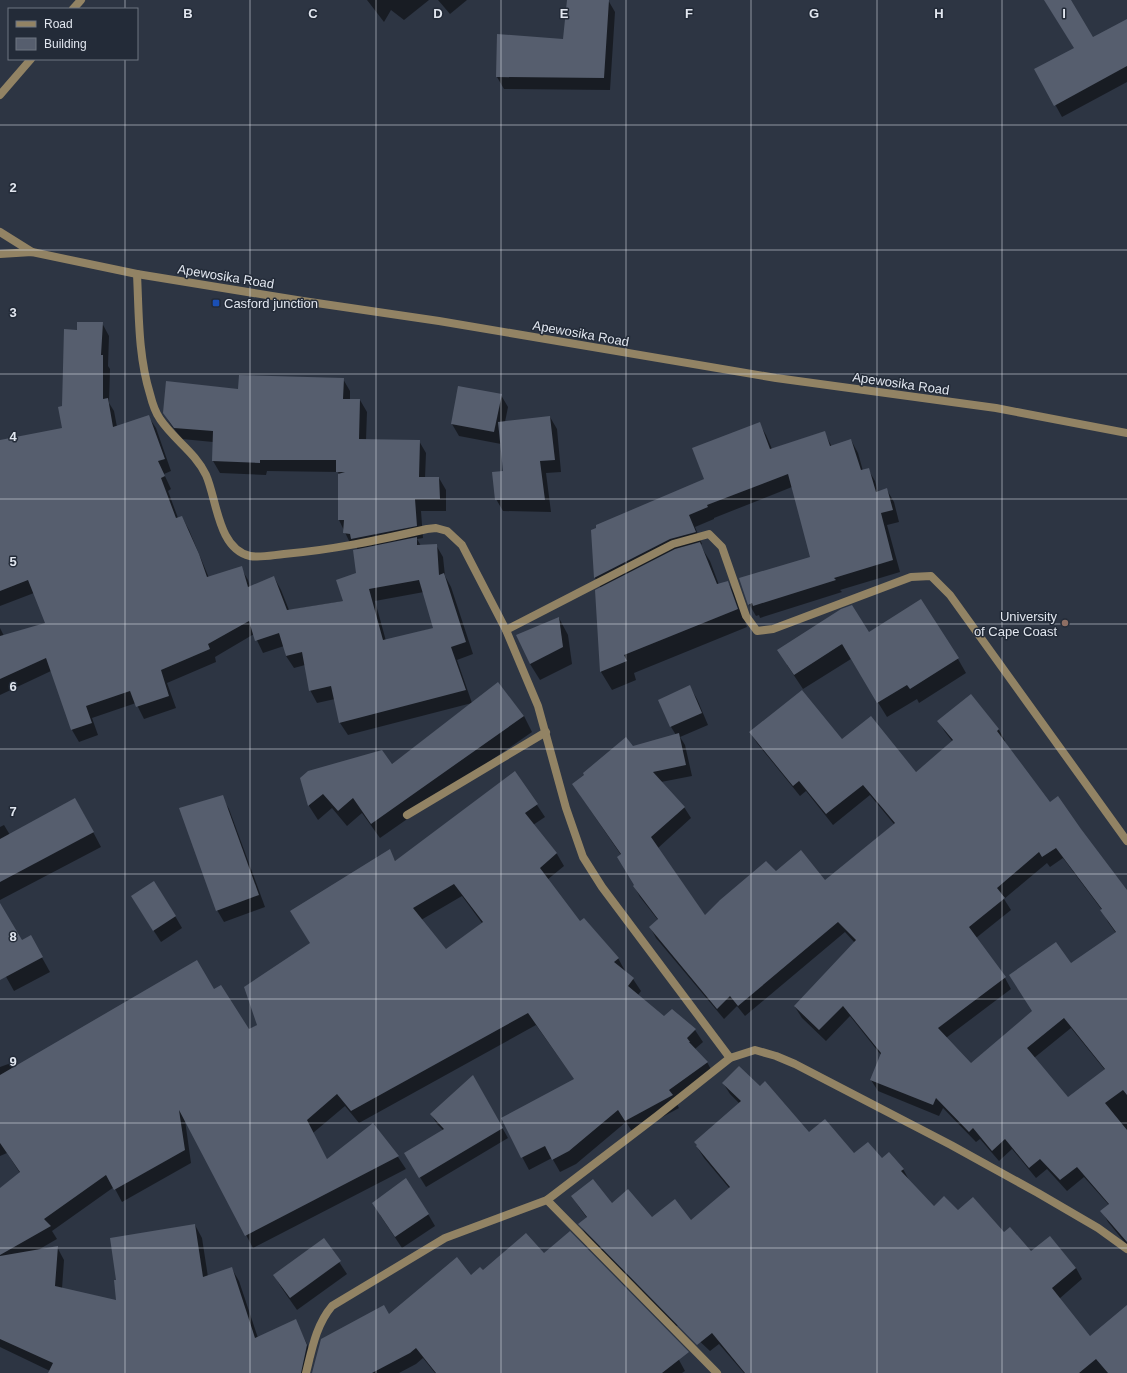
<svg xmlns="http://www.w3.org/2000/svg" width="1127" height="1373" viewBox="0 0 1127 1373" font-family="Helvetica,sans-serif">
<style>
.shadow{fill:#0007;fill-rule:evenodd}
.building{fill:#565e6e;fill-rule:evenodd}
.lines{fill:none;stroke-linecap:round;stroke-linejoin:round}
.service{stroke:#928364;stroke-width:8}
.minor{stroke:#928364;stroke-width:8}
.grid{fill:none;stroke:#e1e6ef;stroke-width:1;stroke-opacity:0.55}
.transit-dot{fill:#1a4fb4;stroke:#232b38;stroke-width:1.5}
.education-dot{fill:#8d6e63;stroke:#232b38;stroke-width:1.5}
.labels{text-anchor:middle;stroke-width:3;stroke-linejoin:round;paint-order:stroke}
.street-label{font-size:13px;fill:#e1e6ef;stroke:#232b38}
.poi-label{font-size:13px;fill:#e1e6ef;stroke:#232b38;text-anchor:start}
.grid-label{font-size:13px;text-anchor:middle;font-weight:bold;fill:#e1e6ef;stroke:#232b38;stroke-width:3;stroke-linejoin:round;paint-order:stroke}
</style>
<rect width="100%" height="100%" fill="#2d3543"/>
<g class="shadow">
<path d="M367 0H429L404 20 391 10 384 22Z"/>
<path d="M438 0H467L450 14Z"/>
<path d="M568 0H608L615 12 610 90 504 89 497 77 564 40Z"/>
<path d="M1045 0H1070L1093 38 1127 20V82L1062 117 1036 70 1075 48Z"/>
<path d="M102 323 109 336 108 366 110 369 109 403 114 411 117 427 148 416 156 428 171 471 164 474 171 489 168 491 178 518 182 517 189 530 209 578 241 568 248 580 250 587 274 577 281 590 289 610 344 601 358 574V550L355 545H351L339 520V474L338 472 267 471 266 475 220 473 213 461V442L182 439 171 425 164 413 239 390 343 379 350 391V400H360L367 412 366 440 419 441 426 453 425 478H439L446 490V511H421L423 538 417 539 421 546 436 545 443 557 445 576 451 587 473 654 457 660 472 703 348 735 340 723 335 699 317 703 310 690 305 665 294 668 286 656 284 646 263 653 254 634 215 657 216 662 167 683 176 708 144 719 136 703 92 718 98 735 79 742 72 730 51 671 0 695V628L4 636 47 623 34 593 0 606V441L63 429V407L78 331ZM424 592 434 628 386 641 375 601Z"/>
<path d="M501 395 508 407 505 422 550 417 557 429 561 472 546 473 551 512 503 511 496 499 504 472 501 444 459 436 452 424Z"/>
<path d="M759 423 766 435 772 449 824 432 832 447 851 440 858 453 863 471 868 469 875 481 878 492 887 490 894 502 899 522 887 525 900 572 840 590 842 592 760 618 759 615 756 616 749 604 812 558 792 487 714 518V519L695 527 702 544 700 545 710 561 719 585 728 582 738 600 747 627 634 673 636 680 612 690 601 672 596 591 601 588 595 578 592 531 705 479Z"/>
<path d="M559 618 568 635 572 664 540 680 530 664Z"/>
<path d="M869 634 958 659 966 673 919 703 917 699 887 717 851 659 803 689 787 665Z"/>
<path d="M498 683 524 716 532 732 380 838 362 813 347 826 332 808 318 820 309 806 301 779 391 765Z"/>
<path d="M690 687 697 699 708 725 680 737 685 745 692 776 661 782 684 807 691 818 658 848 705 916 776 873 825 882 894 824 870 795 833 825 806 791 800 796 757 743 750 732 842 741 915 773 953 742 945 732 938 721 971 695 999 730 1005 741 1004 742 1050 804 1127 893V1245L1108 1222 1102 1211 1109 1205 1084 1177 1067 1191 1047 1169 1036 1178 1012 1149 999 1161 980 1139 976 1142 943 1108 939 1116 878 1091 871 1080 881 1055 850 1016 826 1041 802 1018 795 1007 855 943 845 932 745 1016 737 1006 724 1019 656 938 650 927 658 920 640 897 634 886 635 885 621 855 580 795 633 747 676 735 671 727ZM1063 858 1102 910 1108 922 1116 933 1071 965 1033 1012 971 1064 946 1038 1011 989 1005 978 976 938 1011 910 1004 899 1047 863 1050 867ZM1071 1028 1105 1070 1068 1098 1034 1058Z"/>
<path d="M515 772 545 817 533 825 557 854 564 866 547 880 580 923 618 958 625 971H624L633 979 641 991 638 995 664 1017 695 1030 703 1042 695 1049 707 1062 714 1075 676 1102 679 1108 633 1133 626 1122 576 1164 560 1172 552 1158 529 1170 502 1119 575 1080 536 1025 359 1123 345 1106 313 1133 327 1160 373 1125 398 1157 406 1169 253 1248 185 1120 191 1163 122 1202 114 1187 52 1231 57 1239 38 1250 57 1247 64 1260 62 1289 117 1302 195 1225 202 1238 208 1277 232 1269 239 1281 258 1338 295 1320 314 1358 308 1373H49L50 1371 0 1347V1189L20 1173 7 1153 0 1156V1067L11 1063 13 1068 214 991 248 1030 258 1025 311 944 389 851 396 862ZM462 896 482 923 446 950 421 920Z"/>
<path d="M222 797 229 809 265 907 224 922 217 910Z"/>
<path d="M83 813 101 847 0 900V827L4 825 10 835Z"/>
<path d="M0 905 21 941 30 936 50 972 14 991 0 966Z"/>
<path d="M139 908 175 916 182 928 161 942Z"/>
<path d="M473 1076 508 1138 426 1187 411 1163 443 1130 437 1124 431 1114Z"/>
<path d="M723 1083 809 1133 854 1155 882 1159 903 1169 909 1180 934 1207 958 1211 1004 1234 1031 1252 1076 1268 1082 1279 1059 1299 1090 1338 1127 1373H744L719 1344 710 1351 680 1323 676 1327 586 1235 580 1224 587 1218 579 1207 572 1196 612 1204 652 1218 691 1221 730 1189 704 1158 697 1147 739 1103 730 1094Z"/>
<path d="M428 1214 435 1226 402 1248 380 1215Z"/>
<path d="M324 1239 347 1274 297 1310 281 1287 274 1275Z"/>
<path d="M544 1254 679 1360 685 1371 682 1373H435L423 1358 416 1364 399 1373H336L389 1315 471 1276Z"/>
</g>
<g class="building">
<path d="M567 0H609L604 78 496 77 497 34 563 39Z"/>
<path d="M1044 0H1071L1093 37 1127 19V66L1054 106 1034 69 1074 48Z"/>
<path d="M77 322H103L101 355H103V399L108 398 113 427 149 415 165 459 158 461 165 476 161 478 176 518 182 516 199 554 207 577 242 566 248 587 274 576 287 610 343 601 336 580 356 573 353 550 417 537V545L437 544 439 575 444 573 466 642 451 647 466 690 339 723 331 686 309 691 302 652 286 656 279 633 255 641 249 621 208 644 210 649 161 670 169 696 136 707 130 691 86 706 92 723 71 730 46 658 0 679V636L45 623 28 580 0 591V440L62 428 58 407 62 406 64 329 77 330ZM419 580 433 628 383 640 369 589Z"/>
<path d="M239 375 344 378 343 399H360L359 439 420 440 419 477H439L440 499H415L417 526 351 539 350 534 343 533 344 520H338V474L345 472H336V460H260V463L212 461 213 431 174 428 163 413 166 381 238 389Z"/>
<path d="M458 386 502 394 494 432 451 424Z"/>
<path d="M550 416 555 460 540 461 545 500H495L492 472 503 471 498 422Z"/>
<path d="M760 422 770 449 825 431 830 446 851 439 861 470 869 468 876 492 887 488 893 510 881 513 893 560 834 578 836 580 753 606 752 603 748 605 739 578 810 557 788 474 707 505 708 507 689 515 696 532 670 539 594 578 591 530 596 528V525L704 479 692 448Z"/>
<path d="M700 542 717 584 728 581 738 609 624 655 627 661 600 672 595 590 675 549Z"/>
<path d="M921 599 959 658 910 689 907 685 877 703 842 644 794 675 777 650 841 609 852 605 869 632Z"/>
<path d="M559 617 563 647 530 664 516 635Z"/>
<path d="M498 682 524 716 371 824 353 798 338 811 323 794 308 806 300 778 308 771 382 750 392 764Z"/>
<path d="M690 685 702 713 670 727 658 700Z"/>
<path d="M802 690 842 739 871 716 916 772 953 740 937 721 971 694 999 729 997 731 1050 802 1058 796 1081 829 1127 890V1095L1123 1090 1105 1103 1127 1130V1242L1100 1211 1109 1204 1077 1167 1060 1180 1040 1159 1029 1168 1005 1139 992 1151 973 1128 969 1132 936 1098 933 1105 870 1080 881 1053 843 1006 819 1030 794 1006 856 940 838 922 738 1006 730 996 717 1009 649 927 658 919 633 886 634 885 617 857 621 854 572 784 584 775 583 773 626 737 633 746 679 733 686 765 653 772 685 807 651 837 705 915 720 900 766 861 776 871 801 850 825 880 895 823 863 785 826 814 799 781 793 786 749 732ZM1056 848 1102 909 1100 910 1116 932 1071 963 1056 942 1009 975 1032 1011 971 1063 938 1028 1006 977 969 927 1005 898 997 888 1039 852 1042 857ZM1064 1018 1105 1069 1068 1097 1027 1048Z"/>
<path d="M515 771 538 804 525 813 557 853 540 868 580 921 584 918 619 958 614 962 634 978 628 986 664 1016 672 1009 696 1029 687 1038 690 1042H689L708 1062 669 1090 673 1095 625 1121 618 1110 569 1151 552 1160 545 1146 521 1158 501 1118 574 1079 528 1013 351 1111 337 1094 307 1120 327 1159 373 1123 399 1156 245 1236 179 1110 185 1150 114 1190 106 1175 44 1219 51 1226 0 1255V1188L20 1172 0 1143V1075L197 960 214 989 221 985 249 1029 257 1025 244 987 310 943 290 911 390 849 395 861ZM454 884 483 922 446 949 413 908Z"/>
<path d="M223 795 259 895 216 911 179 808Z"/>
<path d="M75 798 94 832 0 882V839Z"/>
<path d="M154 881 176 916 153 931 131 896Z"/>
<path d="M0 903 22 940 31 935 43 957 0 980Z"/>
<path d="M739 1066 760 1086 765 1081 809 1132 825 1119 854 1153 868 1142 882 1158 889 1152 904 1169 901 1171 934 1206 944 1196 958 1210 973 1197 1004 1232 1010 1227 1031 1251 1050 1236 1076 1268 1052 1288 1090 1336 1127 1305V1373H1108L1096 1359 1079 1373H745L712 1333 697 1345 578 1224 587 1217 571 1196 593 1179 612 1203 628 1189 652 1217 675 1199 691 1220 730 1187 696 1146 697 1145 694 1142 741 1101 722 1083Z"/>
<path d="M473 1075 503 1128 419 1178 404 1153 444 1129 430 1114Z"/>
<path d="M406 1178 429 1214 395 1237 372 1203Z"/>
<path d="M195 1224 203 1277 232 1267 255 1338 296 1319 307 1345 301 1373H48L53 1363 0 1339V1256L58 1246 55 1286 116 1300 114 1280H116L110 1238Z"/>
<path d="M570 1231 689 1352 662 1373H436L416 1348 410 1353 372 1373H312L321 1339 384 1305 389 1314 457 1257 471 1275 480 1267 483 1270 526 1233 544 1253Z"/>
<path d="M324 1238 341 1261 290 1298 273 1275Z"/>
</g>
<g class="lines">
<g class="service">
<path d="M73 9 81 0"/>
<path d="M0 95 31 59"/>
</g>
<g class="minor">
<path d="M0 232 32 252"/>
<path d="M0 254 32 252 137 274 303 301 439 321 776 378 996 408 1127 433"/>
<path d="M137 274C139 314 138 355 150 394 152 402 155 412 160 419 174 440 195 452 206 475 217 500 218 549 250 556 260 558 273 555 284 554 332 550 379 540 427 529L436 528 447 531 462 545 506 630 538 706 566 808 583 857 602 887 730 1058"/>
<path d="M506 630 673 544 709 534 722 547 746 616 757 631 773 629 911 577 931 576 950 595 1127 841"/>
<path d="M407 815 546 732"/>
<path d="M547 1200 717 1373"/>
<path d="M306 1373C312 1349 316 1325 332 1306L445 1238 547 1200 657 1116 730 1058 755 1050 776 1056 795 1064 951 1145 1038 1193 1098 1228 1127 1249"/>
</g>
</g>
<path class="grid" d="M125 0V9M250 0V1373M376 0V1373M501 0V1373M626 0V1373M751 0V1373M877 0V1373M1002 0V1373M125 59V1373M0 125H1127M0 250H1127M0 374H1127M0 499H1127M0 624H1127M0 749H1127M0 874H1127M0 999H1127M0 1123H1127M0 1248H1127"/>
<rect class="transit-dot" x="212" y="299" width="8" height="8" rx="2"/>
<circle class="education-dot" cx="1065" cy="623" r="4"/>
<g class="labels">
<g class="street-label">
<text transform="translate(226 276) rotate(9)" y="5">Apewosika Road</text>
<text transform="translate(581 333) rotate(10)" y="5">Apewosika Road</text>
<text transform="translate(901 383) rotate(8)" y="5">Apewosika Road</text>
</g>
<g class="poi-label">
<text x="224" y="308">Casford junction</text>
<text x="1057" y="621" text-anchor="end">University<tspan x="1057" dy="15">of Cape Coast</tspan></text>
</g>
</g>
<g class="grid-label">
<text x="188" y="18">B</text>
<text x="313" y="18">C</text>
<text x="438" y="18">D</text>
<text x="564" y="18">E</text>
<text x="689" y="18">F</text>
<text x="814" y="18">G</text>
<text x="939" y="18">H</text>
<text x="1064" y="18">I</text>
<text x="13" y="192">2</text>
<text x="13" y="317">3</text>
<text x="13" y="441">4</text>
<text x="13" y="566">5</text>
<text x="13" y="691">6</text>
<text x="13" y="816">7</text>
<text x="13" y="941">8</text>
<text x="13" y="1066">9</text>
</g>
<rect x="8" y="8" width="130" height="52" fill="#232b38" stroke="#6f7681"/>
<rect x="16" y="21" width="20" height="6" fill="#928364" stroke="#6f7681"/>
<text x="44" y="28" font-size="12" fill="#e1e6ef">Road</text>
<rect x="16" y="38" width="20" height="12" fill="#565e6e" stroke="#6f7681"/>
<text x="44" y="48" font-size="12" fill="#e1e6ef">Building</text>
</svg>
